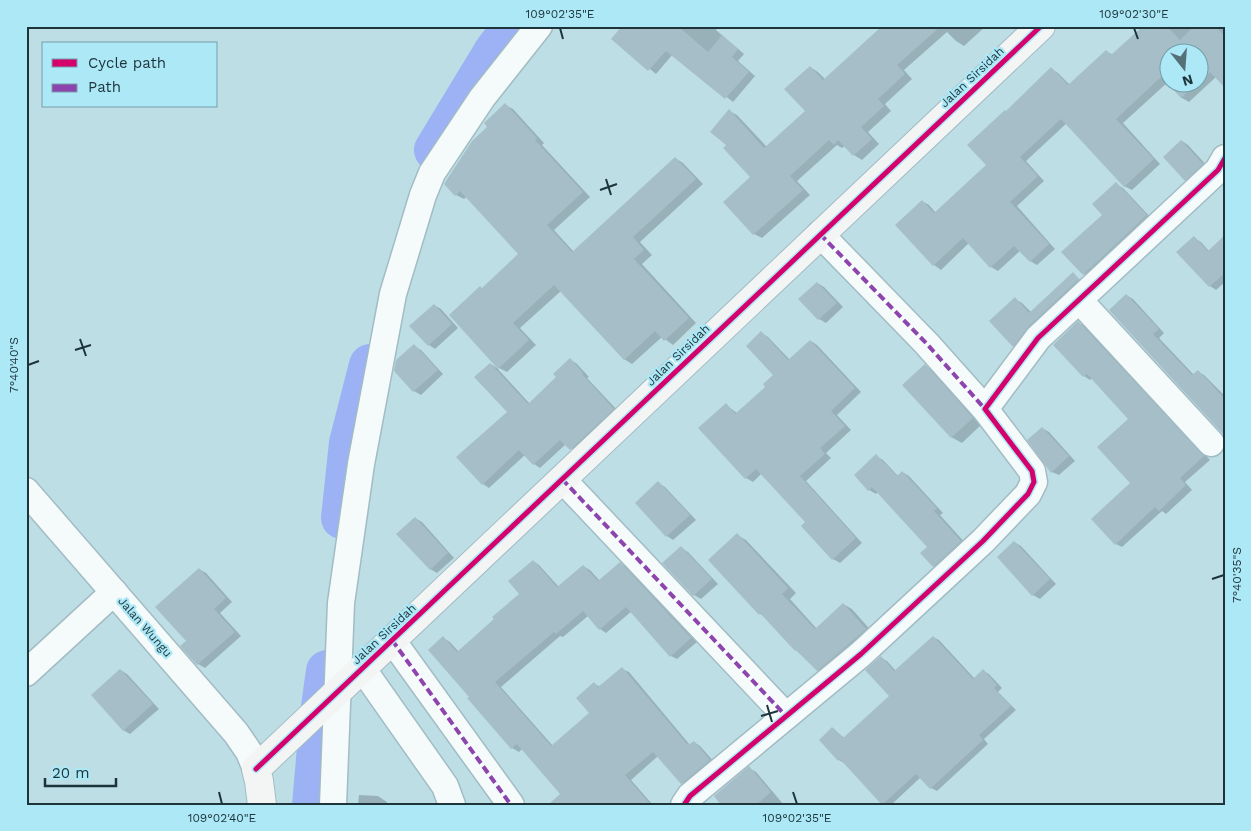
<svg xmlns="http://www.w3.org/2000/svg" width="1251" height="831" viewBox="0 0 1251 831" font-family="'Work Sans',sans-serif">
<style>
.shadow{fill:#0003;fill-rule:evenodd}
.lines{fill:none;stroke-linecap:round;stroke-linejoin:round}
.river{stroke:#9db1f5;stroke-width:42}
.building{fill:#a6bec7;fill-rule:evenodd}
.street-casing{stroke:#a2bcc3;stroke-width:29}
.secondary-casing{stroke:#a2bcc3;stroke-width:30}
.street{stroke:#f5fafb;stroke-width:26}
.secondary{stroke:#f3f5f5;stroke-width:28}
.quiet{stroke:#8e44ad;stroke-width:4;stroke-dasharray:8 4;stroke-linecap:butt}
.cycleway-casing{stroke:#ade8f7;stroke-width:8}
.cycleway{stroke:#d6006c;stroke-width:5}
.ticks{fill:none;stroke:#1c343a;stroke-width:2}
.labels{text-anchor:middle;stroke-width:4.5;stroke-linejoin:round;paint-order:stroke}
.street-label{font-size:12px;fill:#1c343a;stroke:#ade8f7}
.neatline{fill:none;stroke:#1c343a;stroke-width:2}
.ticks-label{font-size:12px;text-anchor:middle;fill:#1c343a}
</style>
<rect width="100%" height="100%" fill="#bedee6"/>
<g class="shadow">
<path d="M624 26H719L716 30 744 54 738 61 755 76 733 102 673 54 656 74 613 39Z"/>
<path d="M881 26H986L964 46 956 41 947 32 904 70 912 79 885 104 891 111 868 132 879 144 862 160 854 155 845 146 842 148 837 145 797 181 810 195 762 238 754 234 752 177 728 145 729 111 737 115 767 147 807 111 810 67 818 72 825 79 882 28Z"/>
<path d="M1144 26H1225V85L1216 77 1189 102 1182 98 1168 82 1123 123 1160 164 1132 190 1124 186 1067 123 1026 161 1044 181 1017 206 1055 249 1037 265 1030 261 1021 250 998 271 991 267 969 243 941 270 934 265 896 225 922 201 929 205 936 213 988 165 1006 112 1051 69 1058 73 1070 85 1106 51 1113 55ZM1168 52H1198V82H1168Z"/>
<path d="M505 105 513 109 544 143 542 145 590 197 554 230 574 252 675 158 683 163 703 184 640 242 652 255 642 264 696 323 673 345 662 337 632 364 624 359 561 291 520 328 536 345 507 372 499 368 482 289 520 254 466 197 464 199 456 195 489 127Z"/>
<path d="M1182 141 1188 145 1209 168 1192 183 1185 180Z"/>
<path d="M1116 184 1123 188 1153 220 1091 278 1084 274 1063 252 1104 215Z"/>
<path d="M1225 237V282L1216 290 1210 286 1178 252 1194 238 1201 242 1209 251Z"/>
<path d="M1073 274 1085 284 1020 349 1014 346 1015 299 1022 303 1031 312Z"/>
<path d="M817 283 824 287 843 307 826 323 819 319 800 299Z"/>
<path d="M1126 295 1133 299 1164 333 1159 338 1194 375 1198 372 1204 375 1225 396V434L1110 310Z"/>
<path d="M434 305 441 309 458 328 435 349 429 345Z"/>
<path d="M1078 323 1085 326 1210 460 1185 482 1192 490 1166 514 1162 511 1122 547 1116 544 1132 483 1130 419 1092 378 1090 380 1084 376Z"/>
<path d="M761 333 768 337 790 360 811 341 817 345 861 392 837 415 851 430 826 453 831 458 806 481 862 543 840 563 833 559 807 522 762 473 753 482 746 478 726 405 737 413 767 387 775 375Z"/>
<path d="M414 346 421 350 443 374 421 395 414 391 395 371Z"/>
<path d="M570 360 576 363 589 377 587 378 620 413 577 453 566 444 540 468 534 464 525 455 489 488 483 484 508 412 491 364 497 368 530 404 558 377Z"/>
<path d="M925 366 935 372 982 424 962 443 951 437Z"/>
<path d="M1042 428 1049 432 1075 461 1059 475 1052 472Z"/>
<path d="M876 456 883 460 898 476 902 472 909 476 943 513 940 515 967 545 941 570 934 566 929 547 878 492 876 494 869 490Z"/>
<path d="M658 483 665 487 696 520 673 540 667 536Z"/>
<path d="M415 518 422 522 454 558 437 573 430 569Z"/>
<path d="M737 535 746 540 796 593 790 599 817 629 843 604 852 609 874 634 826 675 817 670 796 650 766 617 760 614 710 560Z"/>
<path d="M1014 542 1021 546 1056 584 1040 599 1033 595Z"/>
<path d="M681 548 688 552 718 584 701 599 694 595 664 564Z"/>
<path d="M533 561 539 565 559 587 583 566 590 570 600 581 620 563 626 567 697 642 677 659 671 656 632 611 606 633 600 629 588 616 563 637 560 636 501 687 553 746 591 713 594 684 601 687 622 669 629 672 690 745 694 742 700 746 716 764 688 787 682 783 658 756 631 780 653 805H574L522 749 519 752 512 748 471 697 443 638 450 642 459 652 521 594Z"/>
<path d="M199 569 206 573 232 602 220 613 241 636 205 668 198 664 182 646 188 641Z"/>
<path d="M933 637 939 640 975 679 983 671 989 674 1002 688 998 692 1016 710 984 739 988 744 937 791 931 788 921 777 891 805H884L844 763 839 760 833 728 844 738 891 696 881 658 887 661 896 671Z"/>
<path d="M120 670 127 674 159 709 130 734 123 730Z"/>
<path d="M749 768 756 772 784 805H723Z"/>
<path d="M359 795 378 796 387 802V805H358Z"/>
</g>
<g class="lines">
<g class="river">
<path d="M435 150 495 51 514 26"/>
<path d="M342 518 350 443 370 365"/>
<path d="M313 805 321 714 327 671"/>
</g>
</g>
<g class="building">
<path d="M622 26H678L708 52 722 35 738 49 732 57 749 72 725 99 666 51 648 71 611 39Z"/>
<path d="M882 26H941L897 65 905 74 878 99 884 106 861 127 872 139 853 156 838 140 834 145 829 140 790 176 803 190 753 235 723 202 750 177 723 148 726 145 710 132 729 109 764 148 805 111 784 89 810 66 823 80Z"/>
<path d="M1143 26H1167L1180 40 1194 26H1215L1225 36V88L1210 72 1181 98 1161 77 1116 119 1154 159 1124 187 1061 119 1020 157 1038 176 1010 202 1049 244 1030 262 1014 246 990 268 963 238 933 266 895 225 922 200 934 213 986 165 967 145 1005 110 1006 111 1051 67 1068 85 1106 50 1111 55ZM1168 52H1198V82H1168Z"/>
<path d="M505 103 537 138 535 140 583 192 547 225 572 252 675 157 696 179 633 237 644 250 634 259 689 318 664 341 655 331 624 360 554 285 513 323 529 340 498 369 449 315 480 286 482 288 518 254 460 191 455 196 444 184 472 141 487 127 484 123Z"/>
<path d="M1181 140 1203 164 1185 181 1163 157Z"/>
<path d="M1116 182 1147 215 1083 275 1061 252 1102 215 1092 204Z"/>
<path d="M1225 235V273L1209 287 1176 252 1194 236 1208 251Z"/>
<path d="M1073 272 1079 279 1028 327 1013 347 989 321 1015 297 1029 313Z"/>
<path d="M817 282 837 303 818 320 798 299Z"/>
<path d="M1126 294 1159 329 1153 334 1192 375 1198 370 1225 399V432L1223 434 1109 310Z"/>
<path d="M434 304 452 324 428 346 409 326Z"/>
<path d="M1078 321 1204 456 1180 478 1186 485 1159 511 1155 507 1115 545 1091 519 1130 483 1097 447 1128 419 1087 374 1083 377 1053 345Z"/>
<path d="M761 331 788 360 810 340 855 388 831 411 845 426 820 448 825 454 800 476 856 538 832 560 801 526 805 522 756 469 745 479 698 428 726 403 735 414 765 387 763 384 773 375 746 346Z"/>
<path d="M414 344 438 370 413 392 394 371 396 360Z"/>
<path d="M570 358 583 373 582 374 614 409 570 450 560 440 533 465 519 450 482 485 456 457 507 412 474 377 490 363 528 404 556 377 553 374Z"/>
<path d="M925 364 973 418 951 438 902 385Z"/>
<path d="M1042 427 1069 456 1051 473 1027 440Z"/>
<path d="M876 454 897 476 902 471 937 508 934 511 961 541 933 567 920 553 927 547 872 487 868 491 854 475Z"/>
<path d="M658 481 690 515 666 537 635 503Z"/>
<path d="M415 517 448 553 430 570 396 534Z"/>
<path d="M737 533 788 588 782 594 815 629 843 603 866 629 817 671 796 650 795 651 760 613 759 615 708 560Z"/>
<path d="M1014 541 1050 579 1032 596 997 557Z"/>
<path d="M681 546 712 579 693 596 662 563Z"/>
<path d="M533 560 557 587 583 565 598 581 620 562 691 638 670 657 626 607 599 630 583 611 556 634 554 632 495 682 551 746 589 713 576 698 594 682 598 687 622 667 688 745 694 741 710 760 681 784 653 752 625 775 651 805H548L560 794 517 744 511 749 467 698 469 697 428 650 443 636 457 652 494 619 492 617 519 594 508 581Z"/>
<path d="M199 568 226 598 214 609 235 632 197 665 180 646 186 641 155 607Z"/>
<path d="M933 636 973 679 983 669 997 685 994 688 1011 706 979 735 983 740 930 789 916 774 882 805 840 759 838 761 819 740 832 727 843 738 889 696 865 670 881 656 894 671Z"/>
<path d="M120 669 153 704 123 731 91 695Z"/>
<path d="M749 766 771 792 756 805H721L714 796Z"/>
</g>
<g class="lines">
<g class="street-casing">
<g id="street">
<path d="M820 234 926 343 985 409"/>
<path d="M1079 300 1211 443"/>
<path d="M562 479 786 716"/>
<path d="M26 491 236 733 249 752 256 769"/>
<path d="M392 640 511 805"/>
<path d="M362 668 445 786 452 805"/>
<path d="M26 673 114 592"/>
<path d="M333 805 341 603 361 464 393 294 423 195 432 173 482 98 539 26"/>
<path d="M684 805 690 796 861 654 983 541 1028 494 1034 482 1032 471 985 409 1038 338 1218 170 1225 158"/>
</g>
</g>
<g class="secondary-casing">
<path id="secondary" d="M262 805 259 781 256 769 1041 26"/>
</g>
<use href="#street" class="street"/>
<use href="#secondary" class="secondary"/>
<g class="quiet">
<path d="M820 234 926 343 985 409"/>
<path d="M562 479 786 716"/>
<path d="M392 640 511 805"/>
</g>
<g class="cycleway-casing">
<g id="cycleway">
<path d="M256 769 1041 26"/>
<path d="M684 805 690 796 861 654 983 541 1028 494 1034 482 1032 471 985 409 1038 338 1218 170 1225 158"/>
</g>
</g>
<use href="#cycleway" class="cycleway"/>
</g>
<path class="ticks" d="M560 28 563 39M1134 28 1138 39M606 179 611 195M600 190 617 184M80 339 86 356M75 350 91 345M28 365 39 361M1212 579 1224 575M767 705 772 722M761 716 778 711M219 792 222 804M793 792 797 804"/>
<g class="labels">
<g class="street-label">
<text transform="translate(972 77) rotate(-43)" y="4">Jalan Sirsidah</text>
<text transform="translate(678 355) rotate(-44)" y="4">Jalan Sirsidah</text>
<text transform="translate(145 627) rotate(49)" y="4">Jalan Wungu</text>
<text transform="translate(384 634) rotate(-43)" y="4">Jalan Sirsidah</text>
</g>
</g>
<rect width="1251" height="831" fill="none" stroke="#ade8f7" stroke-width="55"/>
<rect x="42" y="42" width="175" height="65" fill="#ade8f7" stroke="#73a0ab"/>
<rect x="52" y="59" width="25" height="8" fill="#d6006c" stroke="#73a0ab"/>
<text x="88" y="68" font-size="15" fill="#1c343a">Cycle path</text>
<rect x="52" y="84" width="25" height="8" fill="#8e44ad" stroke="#73a0ab"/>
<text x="88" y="92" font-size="15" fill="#1c343a">Path</text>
<g transform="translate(1184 68) rotate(163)"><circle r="24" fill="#ade8f7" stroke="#73a0ab"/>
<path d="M0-4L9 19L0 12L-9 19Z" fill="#557076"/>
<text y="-8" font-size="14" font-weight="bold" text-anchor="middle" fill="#1c343a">N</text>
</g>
<path d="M45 778v8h71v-8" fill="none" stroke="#1c343a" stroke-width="2.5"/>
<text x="52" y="778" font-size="15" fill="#1c343a" stroke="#ade8f7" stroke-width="4" paint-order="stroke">20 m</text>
<rect x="28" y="28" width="1196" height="776" class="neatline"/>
<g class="ticks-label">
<text x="560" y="18">109°02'35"E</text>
<text x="1134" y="18">109°02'30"E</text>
<text transform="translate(14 365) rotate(-90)" y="4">7°40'40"S</text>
<text transform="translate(1237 575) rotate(-90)" y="4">7°40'35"S</text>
<text x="222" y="822">109°02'40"E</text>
<text x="797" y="822">109°02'35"E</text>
</g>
</svg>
